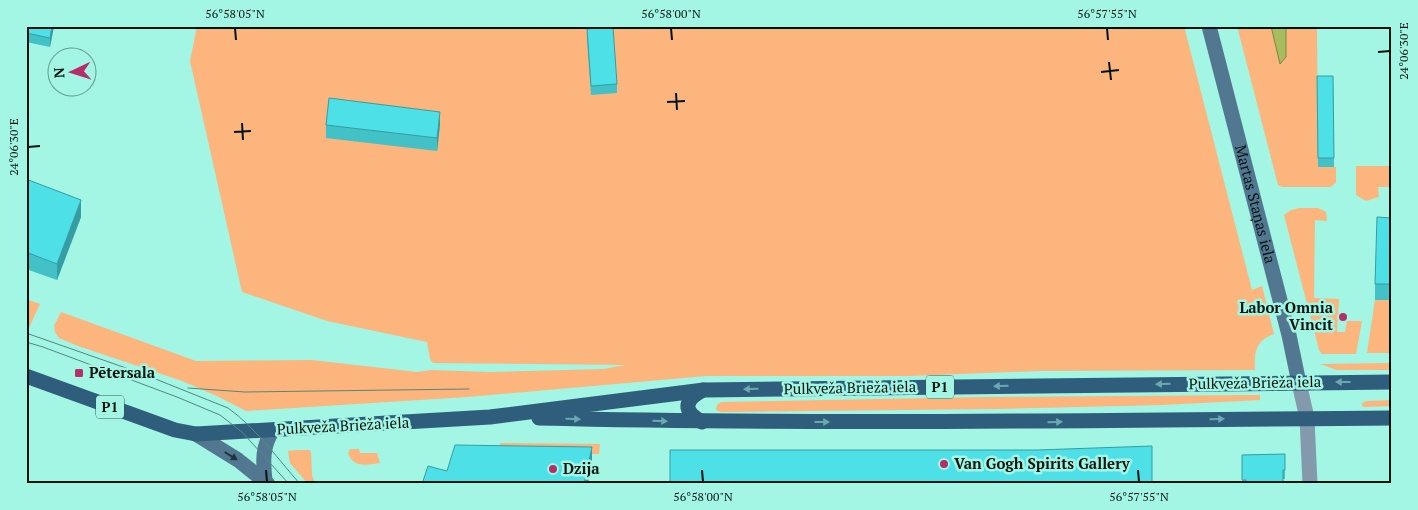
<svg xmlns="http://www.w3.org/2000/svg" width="1418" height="510" viewBox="0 0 1418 510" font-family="'PT Serif',serif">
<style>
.green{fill:#fcb57c}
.water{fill:#a8bc5e;stroke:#768946}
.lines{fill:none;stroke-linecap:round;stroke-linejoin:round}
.street{stroke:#829aac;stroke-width:15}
.secondary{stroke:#527790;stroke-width:15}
.primary{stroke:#2f5e7c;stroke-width:15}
.tram{stroke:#54887d;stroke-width:1}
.wall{fill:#42c1c7}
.shaded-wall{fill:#369da2}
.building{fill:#4de0e7;stroke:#369da2}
.oneway{fill:#69aab0}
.oneway2{fill:#1d363c}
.ticks{fill:none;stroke:#00130f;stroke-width:2}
.poi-dot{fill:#b72d69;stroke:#a3f5e4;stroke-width:2}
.labels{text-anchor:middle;stroke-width:5;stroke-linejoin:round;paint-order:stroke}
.shield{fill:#a3f5e4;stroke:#31574f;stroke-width:1}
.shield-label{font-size:14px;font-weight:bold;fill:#00130f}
.street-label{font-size:15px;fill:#00130f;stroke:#a3f5e4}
.poi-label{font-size:15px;font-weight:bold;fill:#00130f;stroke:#a3f5e4;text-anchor:start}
.neatline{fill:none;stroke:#00130f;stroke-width:2}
.ticks-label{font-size:12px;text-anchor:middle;fill:#00130f}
</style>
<rect width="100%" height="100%" fill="#a3f5e4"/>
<g class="green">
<path d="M197 26H1184L1252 290 1262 286 1274 334C1256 340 1254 352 1255 370L1040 371 909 376H706L467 397 246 411 217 396 182 381 78 346 59 338 55 332 54 326 61 312 196 361 312 360 417 372 431 370 488 372 603 369 626 365 433 363 430 359 427 342 327 321 242 292 190 61Z"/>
<path d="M1237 26H1317L1318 166 1336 167V183L1330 187H1282L1278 185Z"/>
<path d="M1356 166H1392V187H1378L1379 197 1366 201 1356 195Z"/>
<path d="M1299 208H1318L1326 212 1327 221 1315 220 1314 298 1339 299 1337 332H1345L1347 321H1362L1356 354H1322L1319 350 1284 215 1291 210Z"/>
<path d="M26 299 40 304 26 334Z"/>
<path d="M1375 300H1392V353H1367Z"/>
<path d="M1392 363V370H1337L1320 364Z"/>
<path d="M1260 395V400L1162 405 997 409 721 412 716 410 717 405 721 402 982 397Z"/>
<path d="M1392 400V406L1365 407 1362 406V403L1367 401Z"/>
<path d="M500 443 600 444 599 454 500 453Z"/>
<path d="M350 449H359L360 453H377L380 463C367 465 353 468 348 453Z"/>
<path d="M298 450H309L311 452 312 475 315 484H308L290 463 288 451Z"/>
</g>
<path class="water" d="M1271 26H1286V57L1280 64Z"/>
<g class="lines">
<path class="street" d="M1299 383 1307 418 1310 484"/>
<g class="secondary">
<path id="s1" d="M1209 26 1289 335 1299 383"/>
<path d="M196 434 238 460 268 484"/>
<path d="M265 480C263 462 262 446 273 430"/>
</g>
<g class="primary">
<path d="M26 376 175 430 196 434 490 417 704 390 1392 382"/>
<path d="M539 418C823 425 1107 420 1392 418"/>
<path d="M702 422C683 411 683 401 703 390"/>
</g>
<g class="tram">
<path d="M26 333 143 374 228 408C256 428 277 458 300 484"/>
<path d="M26 342 43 347 177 397 220 415 242 432 289 484"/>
<path d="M188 388 245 392 469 389"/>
</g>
</g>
<g class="wall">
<path d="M26 26H54L50 47 26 42Z"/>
<path d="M587 29 617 84V93L591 95 587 38Z"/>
<path d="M1317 76H1333L1334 167H1318Z"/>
<path d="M326 125H440L437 151 326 138Z"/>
<path d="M26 179 81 217 57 280 26 269Z"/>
<path d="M1392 218V300H1375V284Z"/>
<path d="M1285 454V479H1283V484H1242V455Z"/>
</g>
<g class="shaded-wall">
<path d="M52 26H54L50 47V38Z"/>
<path d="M440 112V125L437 151V138Z"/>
<path d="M81 200V217L57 280V264Z"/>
<path d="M592 447V463L588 484H584Z"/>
</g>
<g class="building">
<path d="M26 26H52L50 38 26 33Z"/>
<path d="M613 27 617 84 591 86 587 29Z"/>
<path d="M1317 76H1333L1334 158H1318Z"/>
<path d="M329 98 440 112 437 138 326 125Z"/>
<path d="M26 179 81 200 57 264 26 252Z"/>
<path d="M1377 217 1392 218V284H1375Z"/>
<path d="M455 445 592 447 584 484H422L428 466 447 471Z"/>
<path d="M1152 446V484H670V450H1037Z"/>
<path d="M1285 454V470H1283V484H1246V480H1242V455Z"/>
</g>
<defs><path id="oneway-solid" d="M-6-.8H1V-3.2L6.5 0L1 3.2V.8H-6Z" transform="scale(1.25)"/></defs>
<g class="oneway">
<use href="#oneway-solid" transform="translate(1343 382) rotate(180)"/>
<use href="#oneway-solid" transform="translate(1163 384) rotate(179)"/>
<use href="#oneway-solid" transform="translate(1001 386) rotate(179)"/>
<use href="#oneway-solid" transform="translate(751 389) rotate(179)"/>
<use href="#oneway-solid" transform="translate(573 419) rotate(1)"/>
<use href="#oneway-solid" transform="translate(1217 419) rotate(-1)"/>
<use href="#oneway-solid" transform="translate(660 421) rotate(1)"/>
<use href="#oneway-solid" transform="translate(822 422)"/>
<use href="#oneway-solid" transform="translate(1055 422) rotate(-1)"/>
</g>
<use class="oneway2" href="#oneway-solid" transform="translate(231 456) rotate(32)"/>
<path class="ticks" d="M235 28 236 40M671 28 672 40M1107 28 1108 40M1378 52 1390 51M1109 62 1111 80M1101 72 1119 70M676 93 677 110M667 102 685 101M242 123 243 140M234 132 251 131M28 147 40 146M266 470 267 482M702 470 703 482M1138 470 1139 482"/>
<g class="poi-dot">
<circle cx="1343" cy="317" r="5"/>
<rect x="74" y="368" width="10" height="10" rx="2.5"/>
<circle cx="944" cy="464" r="5"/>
<circle cx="553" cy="469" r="5"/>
</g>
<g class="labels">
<g class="shield">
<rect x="926" y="375.5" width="28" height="23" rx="4"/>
<rect x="96" y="395.5" width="28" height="23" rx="4"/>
</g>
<g class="shield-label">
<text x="940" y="392">P1</text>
<text x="110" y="412">P1</text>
</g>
<g class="street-label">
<text dy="5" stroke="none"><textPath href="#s1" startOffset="184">Martas Staņas iela</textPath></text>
<text transform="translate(1255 383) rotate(-1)" y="5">Pulkveža Brieža iela</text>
<text transform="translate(850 388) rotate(-1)" y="5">Pulkveža Brieža iela</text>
<text transform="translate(343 426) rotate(-3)" y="5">Pulkveža Brieža iela</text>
</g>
<g class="poi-label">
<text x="1333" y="313" text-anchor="end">Labor Omnia<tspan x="1333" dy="17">Vincit</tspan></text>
<text x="89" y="378">Pētersala</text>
<text x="954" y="469">Van Gogh Spirits Gallery</text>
<text x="563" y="474">Dzija</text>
</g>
</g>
<rect width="1418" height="510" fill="none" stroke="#a3f5e4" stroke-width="55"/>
<g transform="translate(72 72) rotate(266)"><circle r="24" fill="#a3f5e4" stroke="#629b8f"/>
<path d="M0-4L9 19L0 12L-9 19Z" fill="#b72d69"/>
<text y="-8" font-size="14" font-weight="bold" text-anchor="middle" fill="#00130f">N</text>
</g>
<rect x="28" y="28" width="1362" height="454" class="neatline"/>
<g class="ticks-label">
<text x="235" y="18">56°58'05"N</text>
<text x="671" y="18">56°58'00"N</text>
<text x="1107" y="18">56°57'55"N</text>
<text transform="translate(1404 51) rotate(-90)" y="4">24°06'30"E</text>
<text transform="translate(14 147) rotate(-90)" y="4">24°06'30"E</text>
<text x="267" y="501">56°58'05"N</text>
<text x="703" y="501">56°58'00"N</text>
<text x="1139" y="501">56°57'55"N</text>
</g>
</svg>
